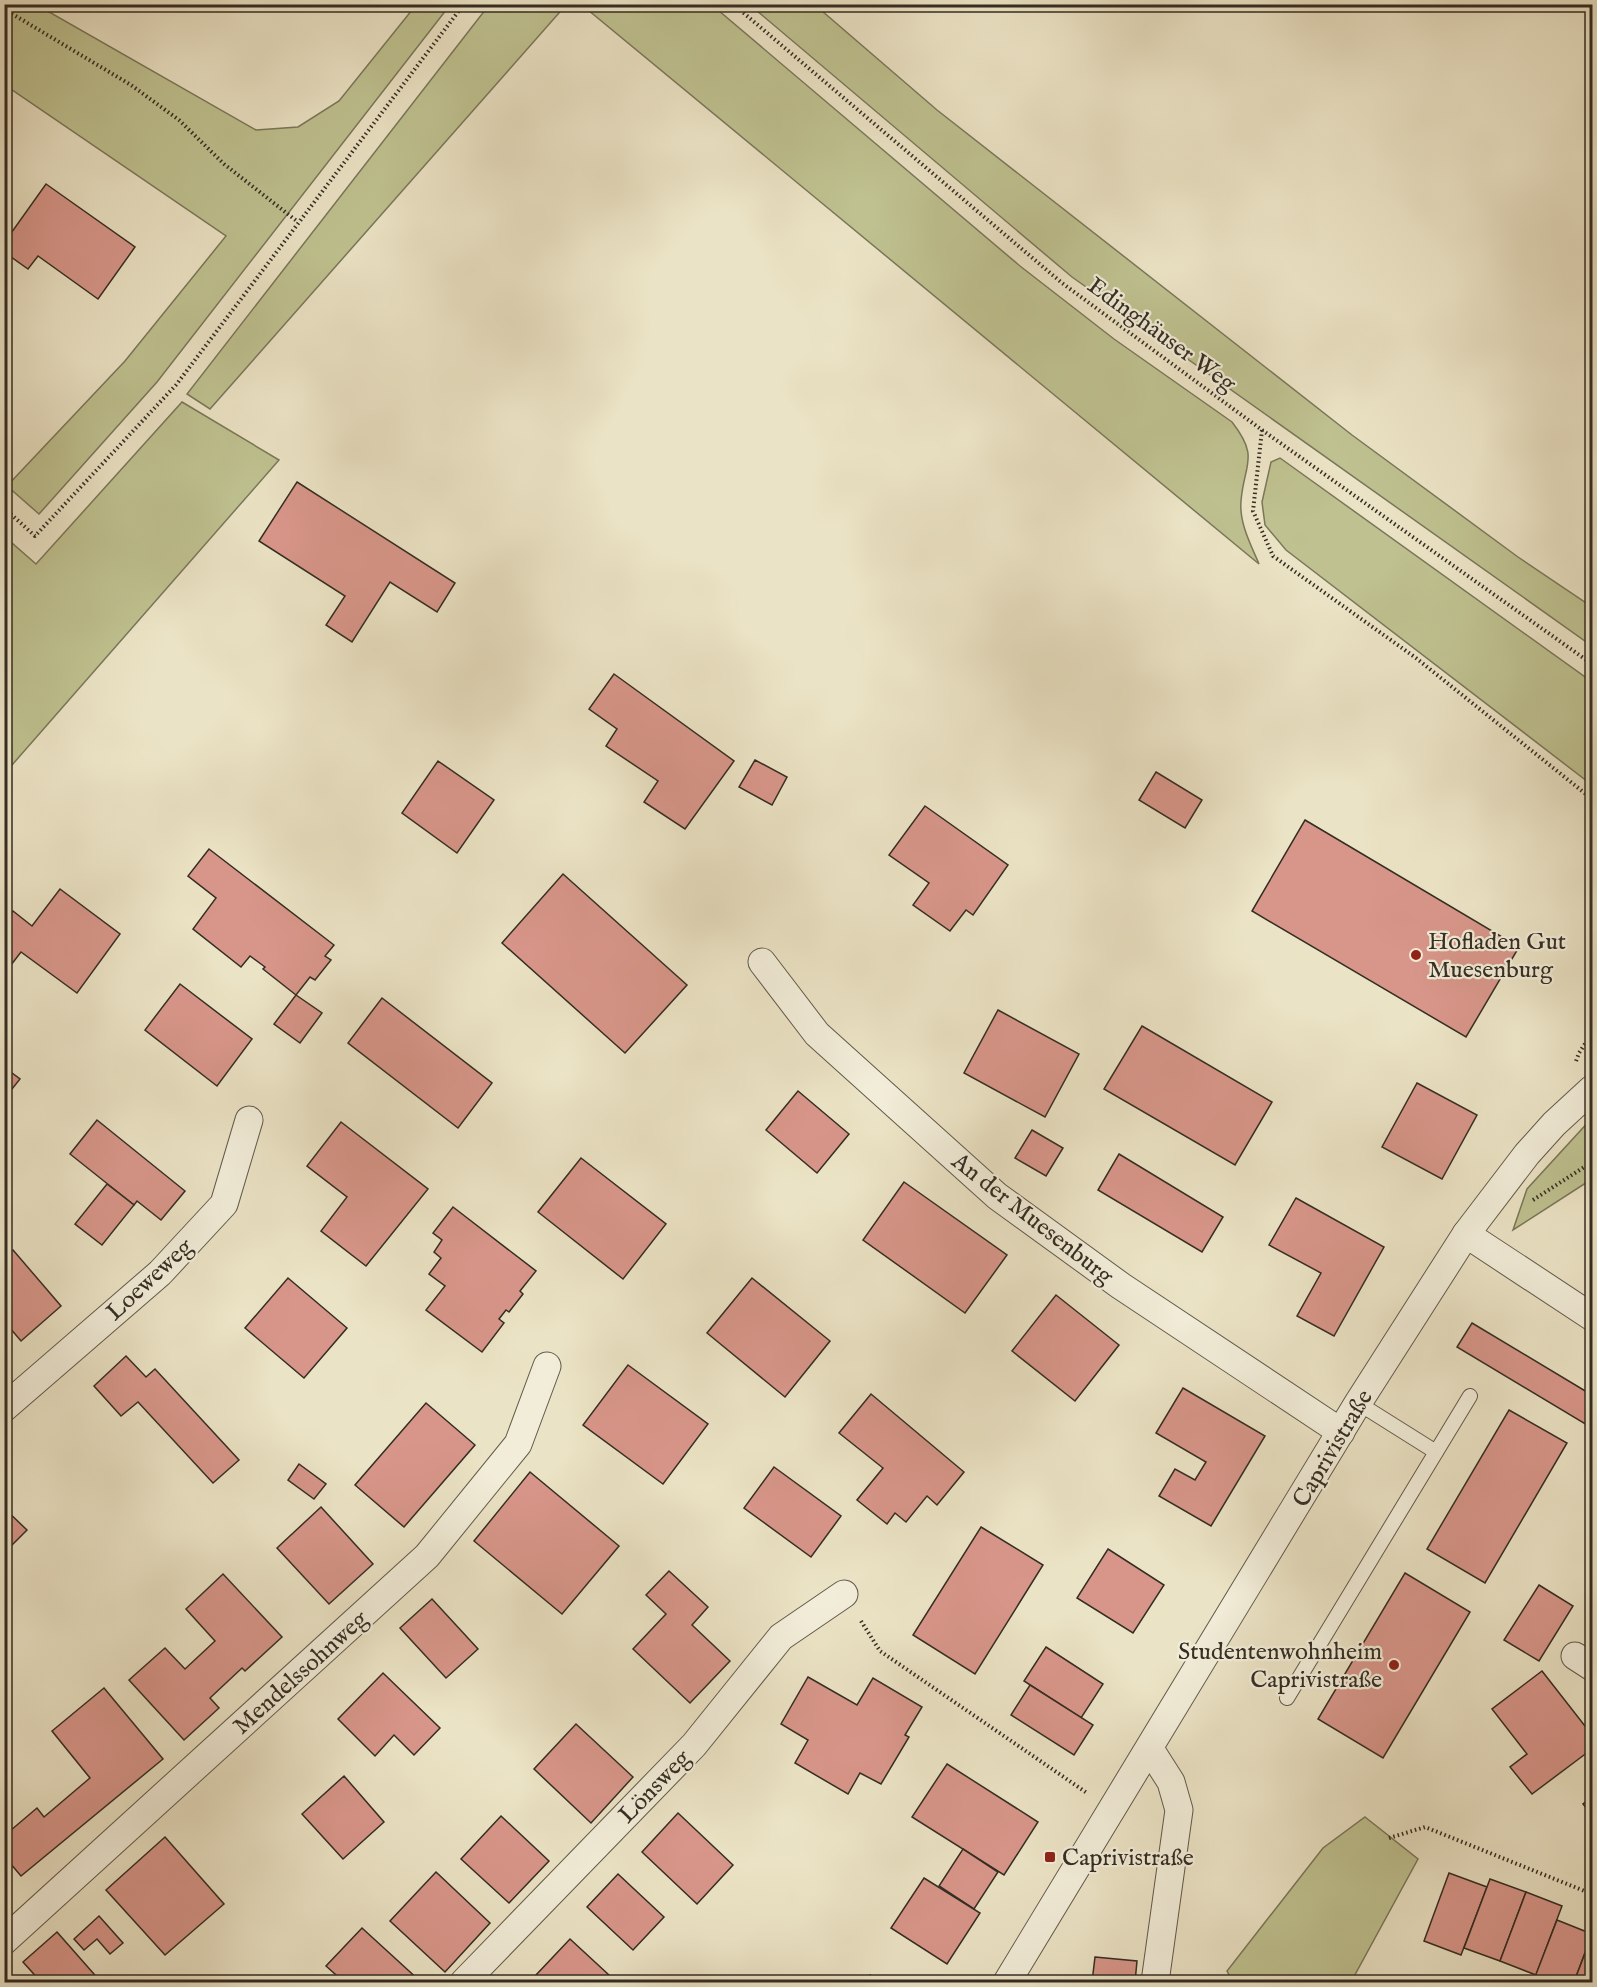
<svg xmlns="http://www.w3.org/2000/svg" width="1597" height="1987" viewBox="0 0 1597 1987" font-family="'IM FELL English',serif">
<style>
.green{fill:#bfc190;stroke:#7a775a;stroke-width:1.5}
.building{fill:#d8968a;stroke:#342d23;stroke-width:1.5}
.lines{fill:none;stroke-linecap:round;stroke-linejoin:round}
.service-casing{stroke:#625a4c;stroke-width:16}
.minor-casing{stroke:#625a4c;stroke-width:29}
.path{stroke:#342d23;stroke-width:4;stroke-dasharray:1.5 3;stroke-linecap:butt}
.service{stroke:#f2edd9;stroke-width:14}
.minor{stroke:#f2edd9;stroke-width:27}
.poi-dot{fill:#8f2418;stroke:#f2edd9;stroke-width:2}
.labels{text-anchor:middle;stroke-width:4.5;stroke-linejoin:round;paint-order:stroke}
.street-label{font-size:24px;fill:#342d23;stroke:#f2edd9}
.poi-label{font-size:24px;fill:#342d23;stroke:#f2edd9;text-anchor:start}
</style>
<rect width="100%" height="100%" fill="#ebe3c5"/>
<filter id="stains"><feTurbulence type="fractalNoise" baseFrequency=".00333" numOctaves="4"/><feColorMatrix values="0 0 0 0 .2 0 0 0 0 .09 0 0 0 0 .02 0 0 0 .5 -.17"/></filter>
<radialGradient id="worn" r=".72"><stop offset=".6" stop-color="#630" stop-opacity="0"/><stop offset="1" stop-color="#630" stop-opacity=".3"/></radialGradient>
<g class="green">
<path d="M4 5H37L256 130 298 127 339 101 416 5H450L157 382 39 514 7 486 125 361 226 236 5 85Z"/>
<path d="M489 5H566L210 409 187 394Z"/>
<path d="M582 5H712L1020 266 1114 339 1232 422C1260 458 1244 463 1241 501 1239 523 1251 545 1259 564Z"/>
<path d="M750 5H815L937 110 1352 435 1518 557 1592 607V646L1072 277Z"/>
<path d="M182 402 279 460 5 773V537L36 564Z"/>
<path d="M1280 458 1592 682V785L1286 550 1265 525 1262 502 1271 462Z"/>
<path d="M1592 1118V1179L1513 1230 1527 1189Z"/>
<path d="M1365 1817 1418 1859 1351 1982H1233L1227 1971 1323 1848Z"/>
</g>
<g class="building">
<path d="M46 184 135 247 98 299 38 256 28 269 4 252V243Z"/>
<path d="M297 482 455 583 437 612 390 582 352 642 326 625 345 596 259 541Z"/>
<path d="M614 674 734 761 685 829 644 802 658 781 606 746 617 729 589 709Z"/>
<path d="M755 760 787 777 772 805 739 787Z"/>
<path d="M438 761 494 800 457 853 402 813Z"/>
<path d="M1156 772 1202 800 1185 828 1139 800Z"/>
<path d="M925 806 1008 865 973 915 966 910 950 931 913 905 929 883 889 855Z"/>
<path d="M1305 820 1519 947 1466 1037 1252 911Z"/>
<path d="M209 849 334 945 325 956 331 960 315 980 310 977 296 995 263 969 265 967 250 956 241 967 193 929 216 898 188 876Z"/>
<path d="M563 874 687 985 625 1053 502 943Z"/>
<path d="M60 889 120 934 77 993 21 952 4 974V922L13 911 32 926Z"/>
<path d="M180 984 252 1039 217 1086 145 1030Z"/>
<path d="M296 995 322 1013 300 1043 274 1024Z"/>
<path d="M382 998 492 1083 458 1128 348 1043Z"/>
<path d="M998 1010 1079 1054 1045 1117 964 1073Z"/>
<path d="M1142 1026 1272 1102 1235 1165 1104 1089Z"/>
<path d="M4 1067 20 1079 4 1099Z"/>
<path d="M1417 1083 1477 1115 1442 1179 1382 1147Z"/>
<path d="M798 1091 849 1134 817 1173 766 1130Z"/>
<path d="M97 1120 185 1191 161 1220 137 1201 134 1205 70 1154Z"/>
<path d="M341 1122 428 1189 366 1266 321 1231 347 1197 307 1166Z"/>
<path d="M1032 1130 1063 1148 1046 1176 1015 1158Z"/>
<path d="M1119 1154 1223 1217 1202 1252 1098 1190Z"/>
<path d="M581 1158 666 1224 623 1279 538 1212Z"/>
<path d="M904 1182 1007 1255 965 1313 863 1240Z"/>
<path d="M107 1184 134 1205 102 1245 75 1224Z"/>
<path d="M1296 1198 1384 1247 1334 1336 1297 1316 1321 1273 1269 1245Z"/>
<path d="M453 1207 536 1271 520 1291 523 1294 509 1312 506 1310 499 1319 504 1323 482 1352 426 1310 445 1286 429 1274 441 1258 434 1252 442 1240 433 1233Z"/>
<path d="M13 1250 61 1306 21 1341 4 1321V1256Z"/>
<path d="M288 1278 347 1328 304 1378 245 1328Z"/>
<path d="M752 1278 830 1341 785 1397 707 1333Z"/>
<path d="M1056 1295 1119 1345 1075 1401 1012 1351Z"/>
<path d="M1472 1323 1592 1395V1428L1457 1347Z"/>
<path d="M126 1356 146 1377 155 1369 239 1460 213 1483 138 1402 121 1416 94 1386Z"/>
<path d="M628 1365 708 1424 663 1484 583 1425Z"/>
<path d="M1183 1388 1265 1436 1211 1526 1159 1496 1175 1469 1195 1480 1206 1462 1156 1433Z"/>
<path d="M871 1394 964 1472 937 1505 927 1496 906 1522 895 1513 887 1524 857 1500 883 1468 839 1433Z"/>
<path d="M426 1403 475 1445 404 1527 355 1485Z"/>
<path d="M1509 1410 1567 1443 1485 1583 1427 1549Z"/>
<path d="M299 1464 326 1484 314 1499 288 1480Z"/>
<path d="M774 1467 841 1516 811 1557 744 1508Z"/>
<path d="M530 1472 619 1546 562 1614 474 1541Z"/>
<path d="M321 1507 373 1564 329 1604 277 1548Z"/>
<path d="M4 1508 27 1530 4 1553Z"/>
<path d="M981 1527 1043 1565 975 1674 913 1635Z"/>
<path d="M1108 1549 1164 1585 1133 1633 1077 1598Z"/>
<path d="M669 1571 708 1607 692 1625 730 1661 690 1703 633 1649 666 1614 646 1595Z"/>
<path d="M1405 1573 1470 1612 1383 1758 1318 1719Z"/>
<path d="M223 1574 282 1637 245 1671 242 1668 210 1698 219 1708 184 1740 129 1680 165 1648 185 1669 215 1641 186 1609Z"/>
<path d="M1539 1585 1573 1606 1539 1661 1504 1640Z"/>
<path d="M432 1599 478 1649 446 1678 400 1628Z"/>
<path d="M1046 1647 1103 1684 1081 1718 1024 1681Z"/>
<path d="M1542 1671 1592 1735V1758L1588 1752 1532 1794 1510 1767 1527 1754 1492 1709Z"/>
<path d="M383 1673 440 1728 414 1755 394 1735 375 1756 338 1719Z"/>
<path d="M808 1677 857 1705 873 1678 922 1707 905 1735 909 1737 881 1784 860 1773 848 1794 795 1763 808 1740 781 1724Z"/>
<path d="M1030 1685 1093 1725 1074 1755 1011 1715Z"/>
<path d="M104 1688 163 1759 21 1876 4 1856V1836L37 1808 44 1817 90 1778 52 1731Z"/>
<path d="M576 1724 633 1777 591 1823 534 1769Z"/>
<path d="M947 1764 1038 1822 1004 1875 912 1817Z"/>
<path d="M344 1776 384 1822 343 1859 302 1814Z"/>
<path d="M1592 1797V1816L1583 1804Z"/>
<path d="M678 1813 733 1865 697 1904 642 1852Z"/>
<path d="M501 1816 549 1861 509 1903 461 1859Z"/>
<path d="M165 1837 224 1904 165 1955 106 1890Z"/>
<path d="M963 1849 998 1872 974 1909 939 1886Z"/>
<path d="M436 1872 490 1923 445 1972 390 1921Z"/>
<path d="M1449 1873 1487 1887 1461 1955 1424 1941Z"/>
<path d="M618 1874 664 1917 633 1950 587 1907Z"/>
<path d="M924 1878 980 1913 947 1964 891 1928Z"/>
<path d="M1490 1879 1526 1892 1500 1961 1464 1948Z"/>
<path d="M1526 1892 1562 1906 1536 1975 1500 1961Z"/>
<path d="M99 1916 123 1943 110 1954 97 1939 84 1950 74 1939Z"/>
<path d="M1557 1920 1592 1934 1574 1982H1533Z"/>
<path d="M362 1928 421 1982H344L326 1966Z"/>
<path d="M57 1932 101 1982H41L23 1962Z"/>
<path d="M1592 1935V1982H1574Z"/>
<path d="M570 1939 609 1975 602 1982H544L536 1975Z"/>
<path d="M1095 1957 1137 1961 1135 1982H1092Z"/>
<path d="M870 1975 884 1982H866Z"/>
</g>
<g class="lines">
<g class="service-casing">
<g id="service">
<path d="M1358 1403 1436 1452"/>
<path d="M1287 1698 1470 1396"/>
</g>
</g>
<g class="minor-casing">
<g id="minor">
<path d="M762 962 817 1034 997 1196 1121 1286 1341 1432"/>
<path d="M1466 1234 1592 1317"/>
<path d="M4 1408 160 1273 224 1204 249 1120"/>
<path d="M1575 1656 1592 1667"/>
<path d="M1150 1749 1171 1782 1179 1810 1155 1982"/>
<path d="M4 1941 427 1556 518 1444 547 1366"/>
<path d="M464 1982 694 1745 781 1637 844 1594"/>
<path d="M1007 1982 1358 1403 1466 1234 1527 1154 1554 1124 1592 1089"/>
</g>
</g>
<g class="path">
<path d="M733 4 1062 283 1262 430 1592 664"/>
<path d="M4 9 131 85 179 120 224 164 298 222"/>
<path d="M1262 430 1253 511 1273 556 1416 658 1592 799"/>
<path d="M4 508 35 536 176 385 464 4"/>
<path d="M1576 1061 1579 1053 1592 1033"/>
<path d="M1533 1200 1592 1162"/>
<path d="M861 1621 880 1651 1087 1793"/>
<path d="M1389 1838 1425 1827 1592 1894"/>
</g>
<use href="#service" class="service"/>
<use href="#minor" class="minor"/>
</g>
<g class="poi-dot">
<circle cx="1416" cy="955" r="6"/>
<circle cx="1394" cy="1665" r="6"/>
<rect x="1044" y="1851" width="12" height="12" rx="3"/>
</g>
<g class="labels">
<g class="street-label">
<text transform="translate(1162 334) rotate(36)" y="8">Edinghäuser Weg</text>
<text transform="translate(1033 1218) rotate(38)" y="8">An der Muesenburg</text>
<text transform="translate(149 1279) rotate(-43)" y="8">Loeweweg</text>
<text transform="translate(1332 1448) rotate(-59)" y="8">Caprivistraße</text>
<text transform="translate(300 1672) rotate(-42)" y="8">Mendelssohnweg</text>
<text transform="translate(654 1786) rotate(-46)" y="8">Lönsweg</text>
</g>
<g class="poi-label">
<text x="1428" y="949">Hofladen Gut<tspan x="1428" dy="28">Muesenburg</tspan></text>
<text x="1382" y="1659" text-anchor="end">Studentenwohnheim<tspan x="1382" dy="28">Caprivistraße</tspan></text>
<text x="1062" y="1865">Caprivistraße</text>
</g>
</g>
<rect width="1597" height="1987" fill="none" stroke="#ebe3c5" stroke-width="24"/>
<rect x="6" y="6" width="1585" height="1975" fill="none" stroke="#342d23" stroke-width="3"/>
<rect x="12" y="12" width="1573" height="1963" fill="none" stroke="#342d23" stroke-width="1.5"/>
<rect width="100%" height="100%" filter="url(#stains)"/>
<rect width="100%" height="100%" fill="url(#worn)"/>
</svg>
